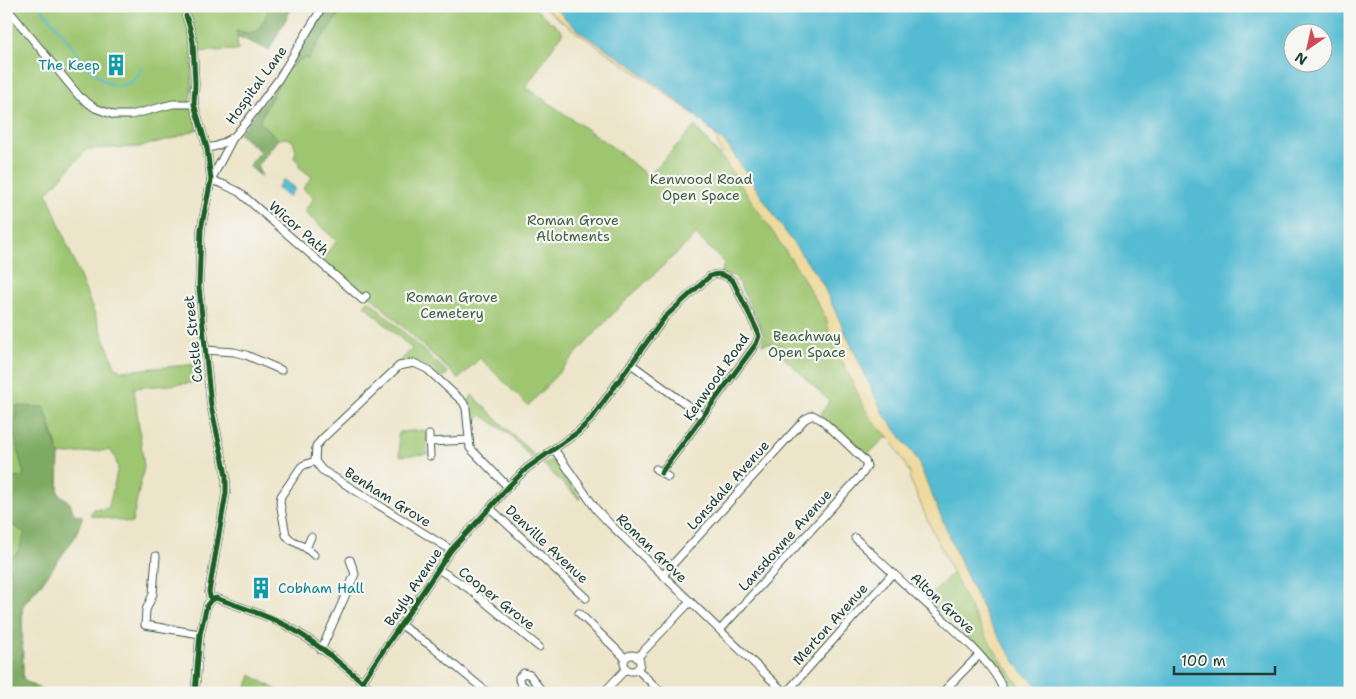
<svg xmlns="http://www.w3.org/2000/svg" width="1356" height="699" viewBox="0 0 1356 699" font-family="'Shantell Sans',sans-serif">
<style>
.green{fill:#9ec671;stroke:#5e8252;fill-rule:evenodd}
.forest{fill:#7eab63;stroke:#4e744c}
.sand{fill:#eeda9e;stroke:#868c69}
.water{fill:#54bbd2;stroke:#3a7c83;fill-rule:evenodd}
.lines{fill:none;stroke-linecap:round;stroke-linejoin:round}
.stream{stroke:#54bbd2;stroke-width:2}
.minor-casing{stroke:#3e564a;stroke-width:9}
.minor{stroke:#fff;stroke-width:7}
.cycleway-casing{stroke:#f6f6f2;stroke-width:8}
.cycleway{stroke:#1b5e20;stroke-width:5}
.labels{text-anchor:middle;stroke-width:4.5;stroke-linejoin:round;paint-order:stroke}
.culture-label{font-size:14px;fill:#0d838f;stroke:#f6f6f2;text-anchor:end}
.street-label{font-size:14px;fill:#1f3d34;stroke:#f6f6f2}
.park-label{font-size:14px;fill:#3f5f43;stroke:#f6f6f2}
</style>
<rect width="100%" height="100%" fill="#f6f6f2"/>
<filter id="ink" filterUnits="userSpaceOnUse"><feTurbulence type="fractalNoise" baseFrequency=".02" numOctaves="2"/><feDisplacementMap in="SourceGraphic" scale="10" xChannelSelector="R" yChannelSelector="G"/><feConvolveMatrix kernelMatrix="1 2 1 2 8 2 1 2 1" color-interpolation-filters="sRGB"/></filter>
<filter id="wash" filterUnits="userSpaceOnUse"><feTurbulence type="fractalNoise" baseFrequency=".0096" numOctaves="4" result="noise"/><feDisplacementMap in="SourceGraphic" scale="20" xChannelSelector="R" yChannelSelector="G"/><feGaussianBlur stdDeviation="1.12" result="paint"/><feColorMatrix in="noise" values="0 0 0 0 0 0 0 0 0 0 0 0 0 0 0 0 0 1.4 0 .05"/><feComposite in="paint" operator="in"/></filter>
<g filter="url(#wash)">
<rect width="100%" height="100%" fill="#ede5c9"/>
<g class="green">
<path d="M6 6H293L269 50 237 36 238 50 192 52V84L190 104 198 129 174 138 139 147 87 149 47 193 115 366 122 371 200 364 203 382 134 388 144 467 132 523 90 515 94 509C100 508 105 512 109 506L118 468 115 457 110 450 59 455 55 510 45 579 24 604 22 609 23 678 28 683 49 693H6ZM29 407H44L58 449Z"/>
<path d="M324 6H532L563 32 526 87 615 149 648 176 695 126 728 166 799 271 826 318 830 335 863 405 890 438H885L865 457 820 415 829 401 769 343 762 345 764 333 735 276 720 274 725 263 696 235 620 306 528 406 480 358 459 379 364 290 361 293 321 259 337 241 304 212 314 198 303 189 312 177 298 166 300 163 294 158 296 150 293 141 287 138 278 139 260 122 261 116 265 107Z"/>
<path d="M369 300 448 373 443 377C438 375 437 373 433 370 419 359 413 363 396 365L412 349 364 305Z"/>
<path d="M472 395 534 455 531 458 510 435 482 415 473 424 471 406 469 400Z"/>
<path d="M424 430 427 433V454L400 456 398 435 400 432Z"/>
<path d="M551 460 556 462 580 498V500L543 464Z"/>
<path d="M953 572 975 618 1011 674 1026 693H1006L1002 678 983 651 927 599Z"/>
<path d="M251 675 282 693H245Z"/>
</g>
<g class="forest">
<path d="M269 6H293L269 50 237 36 236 31 249 33 257 31 265 19Z"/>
<path d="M326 6H345L318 43 309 59H301L286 71Z"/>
<path d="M279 83 261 117 260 122 278 139 258 165V168L262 177 249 166 260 151 239 134Z"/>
<path d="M16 406 44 407 59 455 58 493C61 496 66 498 69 502 75 511 69 514 83 516L75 537 45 579 24 604 22 609 23 678 28 683 49 693H6V593C13 580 13 574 6 562L18 552 25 533 12 525 6 517V481L22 476 24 475 14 435Z"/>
</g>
<path class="sand" d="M542 6H559L693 100 774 203 1070 693H1026C983 642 956 579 927 519 921 505 916 491 909 477L911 475 890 438 874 423 863 405 830 335 826 318 799 271 728 166 719 148 716 136 697 117 643 77 573 30Z"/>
<g class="water">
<path d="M553 6H1350V693H1045L1022 672 989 622 957 555 917 459 883 413 822 283 782 227 728 146 691 111 631 65 577 30ZM1324 32V62H1294V32Z"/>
<path d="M284 179 295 189 288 197 277 188Z"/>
</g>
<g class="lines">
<path class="stream" d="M39 6 61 31 88 68 107 83 118 86 127 84 133 81 138 76 141 69"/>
</g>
</g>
<g filter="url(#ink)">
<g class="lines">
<g class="minor-casing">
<g id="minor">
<path d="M323 6 278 80 248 120 233 138 211 180 225 185 239 192 363 300 366 296"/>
<path d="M6 7 79 96 95 108 114 115H131L173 104H194"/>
<path d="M186 16 190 28 193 42 195 84 194 104 207 148 211 180 201 229 199 287 211 406 224 465 226 476V493L209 592 211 600"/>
<path d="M207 148 217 146 232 138"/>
<path d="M205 350 234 352 246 355 281 370"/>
<path d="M631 364 702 416"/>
<path d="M429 435 430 456"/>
<path d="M429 442 469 440"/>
<path d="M554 449 596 509 610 524 785 693"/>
<path d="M315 461 316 446 323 438 399 366 414 363 427 369 463 402 466 408 470 448 508 487"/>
<path d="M315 461 322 470 332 476 451 550"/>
<path d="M656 469 668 477"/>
<path d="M490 508 586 598"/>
<path d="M855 538C880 561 904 584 929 606 950 626 997 665 1004 693"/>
<path d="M306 548 311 537"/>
<path d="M314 555 306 548 291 540 286 535 280 502 281 496 301 467 304 465 315 461"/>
<path d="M156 556 153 594 146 610 145 625 200 634"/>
<path d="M438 569 468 588 539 647"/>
<path d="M663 575 805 419 813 415 823 421 865 461 867 466 863 473 720 630"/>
<path d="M579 613 625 658"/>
<path d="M401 625 431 646 488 693"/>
<path d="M321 650 355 574 350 560"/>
<circle cx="632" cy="663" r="8"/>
<path d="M637 658 690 602"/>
<path d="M637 669 662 693"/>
<path d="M362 682 451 550 490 508 508 487 527 468 578 432 591 419 665 317 710 276C719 272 725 275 733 281L757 330 759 336 756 344 661 473"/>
<path d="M195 693 200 634 207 605 211 600 216 598C241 607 266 615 289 627 319 644 349 671 376 693"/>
<path d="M534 693C528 689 518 685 519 677L524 673 530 675 543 693"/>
<path d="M603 693 626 669"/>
<path d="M786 693 893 573"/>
<path d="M942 693 979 655"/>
</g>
</g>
<use href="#minor" class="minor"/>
<g class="cycleway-casing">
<g id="cycleway">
<path d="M186 16 190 28 193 42 195 84 194 104 207 148 211 180 201 229 199 287 211 406 224 465 226 476V493L209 592 211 600"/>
<path d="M362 682 451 550 490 508 508 487 527 468 578 432 591 419 665 317 710 276C719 272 725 275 733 281L757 330 759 336 756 344 661 473"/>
<path d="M195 693 200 634 207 605 211 600 216 598C241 607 266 615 289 627 319 644 349 671 376 693"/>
</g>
</g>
<use href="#cycleway" class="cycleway"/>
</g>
</g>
<defs>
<g id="building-bare" transform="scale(1.725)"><path d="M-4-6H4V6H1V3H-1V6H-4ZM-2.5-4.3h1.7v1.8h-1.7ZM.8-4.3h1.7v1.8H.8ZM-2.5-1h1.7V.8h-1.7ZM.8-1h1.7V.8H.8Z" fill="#0f9aa8" stroke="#f6f6f2" stroke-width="2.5" paint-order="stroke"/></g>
</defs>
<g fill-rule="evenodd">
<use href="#building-bare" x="116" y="65"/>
<use href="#building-bare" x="261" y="588"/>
</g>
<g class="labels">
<g class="culture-label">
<text x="100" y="70">The Keep</text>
<text x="278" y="593" text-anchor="start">Cobham Hall</text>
</g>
<g class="street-label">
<text transform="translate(256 85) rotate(-54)" y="5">Hospital Lane</text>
<text transform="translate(299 228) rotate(41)" y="5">Wicor Path</text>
<text transform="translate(193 339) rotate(-96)" y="5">Castle Street</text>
<text transform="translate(716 377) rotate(-55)" y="5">Kenwood Road</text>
<text transform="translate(728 485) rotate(-48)" y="5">Lonsdale Avenue</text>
<text transform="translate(388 497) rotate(32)" y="5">Benham Grove</text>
<text transform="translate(785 540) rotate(-48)" y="5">Lansdowne Avenue</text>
<text transform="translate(547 544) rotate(43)" y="5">Denville Avenue</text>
<text transform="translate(652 548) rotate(44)" y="5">Roman Grove</text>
<text transform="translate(413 587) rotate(-56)" y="5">Bayly Avenue</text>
<text transform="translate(497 598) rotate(38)" y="5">Cooper Grove</text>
<text transform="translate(943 603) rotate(43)" y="5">Alton Grove</text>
<text transform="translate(830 624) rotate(-48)" y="5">Merton Avenue</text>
</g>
<g class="park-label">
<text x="701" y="184">Kenwood Road<tspan x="701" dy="16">Open Space</tspan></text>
<text x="573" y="225">Roman Grove<tspan x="573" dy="16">Allotments</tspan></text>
<text x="452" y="302">Roman Grove<tspan x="452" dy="16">Cemetery</tspan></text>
<text x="807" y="341">Beachway<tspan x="807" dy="16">Open Space</tspan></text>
</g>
</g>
<rect width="1356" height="699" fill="none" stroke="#f6f6f2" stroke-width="25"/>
<g transform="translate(1308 48) rotate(214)"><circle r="24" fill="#f6f6f2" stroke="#a0aca6"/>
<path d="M0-4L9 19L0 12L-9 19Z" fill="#d1495b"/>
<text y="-8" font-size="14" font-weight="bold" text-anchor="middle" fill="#1f3d34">N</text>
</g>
<path d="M1174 666v8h101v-8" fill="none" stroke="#1f3d34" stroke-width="2.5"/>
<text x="1181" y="666" font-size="15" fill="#1f3d34" stroke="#f6f6f2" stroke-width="4" paint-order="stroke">100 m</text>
</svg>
